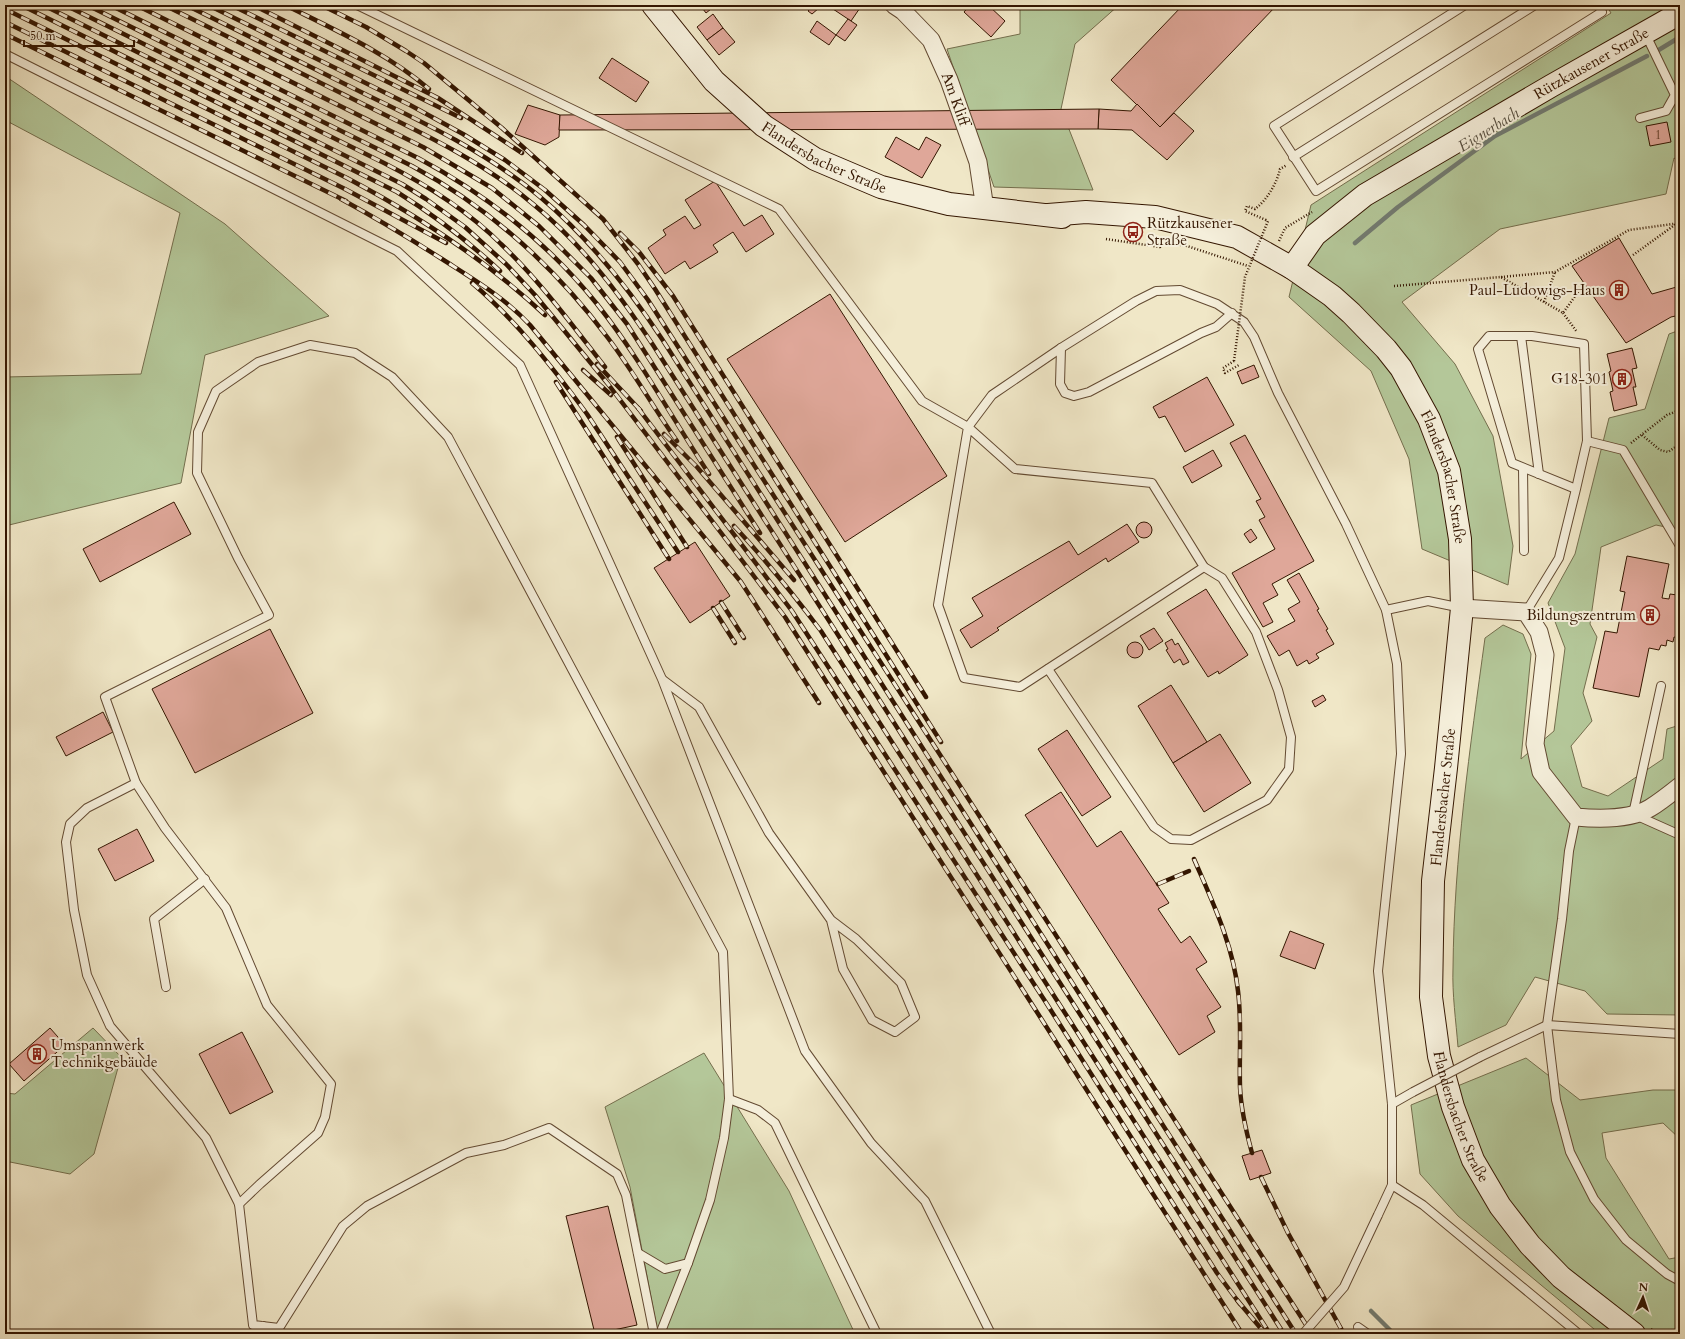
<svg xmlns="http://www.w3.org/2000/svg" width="1685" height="1339" viewBox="0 0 1685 1339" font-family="Cardo,serif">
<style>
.green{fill:#b4c799;stroke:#746e4d}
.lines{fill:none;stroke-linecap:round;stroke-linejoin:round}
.stream{stroke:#727b71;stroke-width:4.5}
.building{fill:#dfa799;stroke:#341601}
.lane-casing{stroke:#634a32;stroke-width:10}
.street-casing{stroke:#634a32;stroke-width:19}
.secondary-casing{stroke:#341601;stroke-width:24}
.path{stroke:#341601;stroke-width:2.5;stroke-dasharray:1 2;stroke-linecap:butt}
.lane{stroke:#f5efdb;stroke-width:8}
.street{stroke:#f5efdb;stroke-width:17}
.secondary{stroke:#f5efdb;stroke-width:22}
.rail-casing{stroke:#341601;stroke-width:4.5}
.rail{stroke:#f5efdb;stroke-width:3;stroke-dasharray:9;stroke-linecap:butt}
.lane-bridge-casing{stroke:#634a32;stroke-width:10;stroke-linecap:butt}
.path-bridge{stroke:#341601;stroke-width:2.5;stroke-dasharray:1 2;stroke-linecap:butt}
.lane-bridge{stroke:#f5efdb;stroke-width:8}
.labels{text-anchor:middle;stroke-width:4;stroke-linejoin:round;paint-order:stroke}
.number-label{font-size:13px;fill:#5f3a27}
.street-label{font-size:15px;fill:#341601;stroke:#f5efdb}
.poi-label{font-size:15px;fill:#341601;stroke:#f5efdb;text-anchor:end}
.water-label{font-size:16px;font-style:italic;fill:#585142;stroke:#f5efdb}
</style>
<rect width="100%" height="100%" fill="#f0e7c7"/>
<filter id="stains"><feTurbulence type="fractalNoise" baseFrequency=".005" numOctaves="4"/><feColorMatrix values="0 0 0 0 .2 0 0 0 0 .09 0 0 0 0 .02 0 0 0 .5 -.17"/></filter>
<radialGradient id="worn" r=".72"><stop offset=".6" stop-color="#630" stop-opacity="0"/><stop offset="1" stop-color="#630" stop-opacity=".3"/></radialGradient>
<g class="green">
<path d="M1020 5H1119L1075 44 1061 109 1093 190 994 187 947 49 1020 34Z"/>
<path d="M1606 5H1680V162L1674 158 1666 194 1500 229 1402 302 1455 364 1493 436 1513 546 1508 585 1422 549 1409 459 1371 371 1289 297 1311 205 1611 13Z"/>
<path d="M5 76 225 224 329 316 205 355 181 483 5 526V377L141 374 180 213 5 120Z"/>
<path d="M1680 330V530L1656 525 1601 547 1590 624 1597 637 1583 693 1592 721 1571 746 1582 787 1608 796 1663 759 1667 729 1680 725V1015L1607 1014 1585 991 1535 977 1506 1025 1458 1047C1456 1021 1452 994 1453 968 1454 857 1470 748 1485 638L1503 625 1523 634 1531 654 1521 759 1554 731 1565 648 1548 603 1575 554 1609 418 1645 409 1669 334Z"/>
<path d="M93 1028 121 1057 94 1154 70 1174 5 1161V1093L15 1094Z"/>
<path d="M704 1053 789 1191 855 1334H658L630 1187 605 1107Z"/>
<path d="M1526 1058 1580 1100 1653 1090H1680V1139L1663 1123 1602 1133 1606 1158 1669 1259 1680 1257V1334H1600L1458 1216 1420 1174 1411 1105Z"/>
</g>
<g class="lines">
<g class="stream">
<path d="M1657 51 1680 37"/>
<path d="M1355 243 1398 207 1495 136 1647 56"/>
<path d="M1371 1311 1394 1334"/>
</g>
</g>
<g class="building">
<path d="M700 5H716L706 13Z"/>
<path d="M814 5H817L819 8 812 14 808 11Z"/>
<path d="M827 5H862L851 21Z"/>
<path d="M970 5H988L1005 21 991 37 964 12Z"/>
<path d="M1183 5H1277L1160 127 1111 80Z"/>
<path d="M713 14 723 28 707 40 697 27Z"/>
<path d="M848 19 857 25 845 41 836 35Z"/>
<path d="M817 21 836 35 829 45 810 32Z"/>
<path d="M723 28 735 42 719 55 707 40Z"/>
<path d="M612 58 649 82 636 102 599 78Z"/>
<path d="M1137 104 1160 127 1174 113 1194 131 1167 160 1132 130 1098 129 1099 109 1131 111Z"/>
<path d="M528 105 560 115 559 137 545 145 515 134Z"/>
<path d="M1099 109 1098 129 559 130 560 115Z"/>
<path d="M1667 122 1671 142 1650 146 1646 126Z"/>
<path d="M896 137 919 150 926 137 941 145 922 178 885 157Z"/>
<path d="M715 181 744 226 762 215 774 234 746 252 733 232 713 245 718 252 690 269 685 261 665 274 648 248 666 235 663 230 685 216 694 229 701 225 685 200Z"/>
<path d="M1619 238 1652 294 1680 286V315L1671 317 1626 343 1572 266Z"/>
<path d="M830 294 947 476 845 542 727 359Z"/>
<path d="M1632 348 1637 368 1632 369 1636 387H1633L1637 405 1614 411 1610 392 1613 391 1609 372 1611 371 1607 354Z"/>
<path d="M1254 365 1259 377 1242 384 1237 372Z"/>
<path d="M1207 377 1234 425 1185 452 1165 416 1159 418 1153 407Z"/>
<path d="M1245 435 1314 561 1272 584 1278 595 1263 603 1273 622 1263 627 1232 573 1275 549 1259 520 1265 517 1256 501 1261 499 1230 443Z"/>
<path d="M1213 450 1222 466 1192 483 1183 467Z"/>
<path d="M174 502 191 534 100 582 83 549Z"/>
<circle cx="1144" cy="530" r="8"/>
<path d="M1127 524 1139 542 1108 562 1106 558 1031 606 997 628 999 630 971 648 960 630 983 616 972 598 1069 541 1078 555Z"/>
<path d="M1251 529 1257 538 1250 543 1244 534Z"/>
<path d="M695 542 730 596 690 623 654 568Z"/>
<path d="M1627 556 1669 564 1662 598 1669 599 1670 594 1677 595 1680 586 1679 638 1674 637 1673 642 1667 640 1666 646 1661 645 1659 650 1649 648 1639 697 1593 688 1605 631 1617 633 1625 592 1620 591Z"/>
<path d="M1299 573 1319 609 1317 610 1328 629 1326 630 1334 644 1316 654 1319 658 1309 664 1307 660 1297 666 1289 650 1279 656 1267 636 1295 621 1288 609 1300 602 1287 580Z"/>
<path d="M1206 589 1248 655 1219 674 1218 671 1208 677 1167 613Z"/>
<path d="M1154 628 1163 641 1149 650 1140 636Z"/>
<path d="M270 629 313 713 195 773 152 689Z"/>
<path d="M1172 639 1175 645 1178 643 1189 662 1183 665 1180 659 1174 663 1166 650 1168 649 1165 643Z"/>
<circle cx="1135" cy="650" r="8"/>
<path d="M1171 685 1207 742 1173 763 1138 706Z"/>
<path d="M1323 695 1326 700 1315 707 1312 701Z"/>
<path d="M103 712 113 732 66 756 56 737Z"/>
<path d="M1067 730 1111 797 1082 816 1038 749Z"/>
<path d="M1220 734 1251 783 1204 812 1173 763Z"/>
<path d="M1061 792 1097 847 1121 831 1169 903 1158 909 1181 943 1190 936 1207 962 1196 969 1221 1007 1207 1016 1215 1032 1179 1055 1025 815Z"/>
<path d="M137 829 154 861 115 881 98 849Z"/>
<path d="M1290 931 1324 944 1315 969 1280 956Z"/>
<path d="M50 1028 65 1045 24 1081 9 1064Z"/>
<path d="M242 1032 273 1092 230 1114 199 1054Z"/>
<path d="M1262 1150 1271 1173 1250 1180 1242 1156Z"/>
<path d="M608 1206 637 1325 595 1334 566 1216Z"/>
</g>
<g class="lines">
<g class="lane-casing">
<g id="lane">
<path d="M357 5 779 209 922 401 968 427 1015 469 1152 483 1204 567 1020 687 964 678 938 605 968 427 992 395 1061 348 1136 301 1156 291 1180 290 1217 304 1244 322 1254 337 1278 393 1346 524 1386 610 1397 664 1401 754 1378 971 1392 1104V1185L1378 1215"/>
<path d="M1465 5 1274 126 1316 191 1602 12 1598 5"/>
<path d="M5 54 397 251 520 365 662 679 805 1051 871 1143 925 1201 991 1334"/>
<path d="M1675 95 1680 105"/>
<path d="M1640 118 1666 111 1675 95 1645 33"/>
<path d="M1293 157 1535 5"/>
<path d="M1521 336 1539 474"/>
<path d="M1061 348 1060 384 1065 393 1074 396 1089 392 1201 333 1216 327 1232 313"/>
<path d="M1587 441 1623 450 1680 546"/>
<path d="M1523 468 1524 551"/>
<path d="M1386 610 1428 601 1462 608"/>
<path d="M1526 612 1559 558 1576 489 1587 441 1584 344 1532 336H1489L1478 349 1512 463 1576 489"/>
<path d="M1048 669 1154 827 1171 839 1191 840 1267 800 1289 769 1291 737 1278 690 1256 632 1222 578 1204 567"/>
<path d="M663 680 699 707 769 833 831 920 856 939 901 983 915 1017 895 1032 872 1020 843 969 831 920"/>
<path d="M1661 686 1633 814 1680 835"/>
<path d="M136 783 87 808 70 824 66 842 74 910 87 975 110 1026 206 1138 239 1204 253 1325 279 1328 343 1226 367 1206 466 1153 504 1145 549 1128 617 1174 626 1195 654 1334"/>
<path d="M1576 817 1569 851 1562 919 1547 1025 1556 1100 1570 1152 1594 1199 1626 1240 1667 1274 1680 1281"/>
<path d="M166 987 154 919 205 879"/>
<path d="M1480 1057 1547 1025 1680 1034"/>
<path d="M729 1099 758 1110 775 1123 877 1334"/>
<path d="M1392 1104 1413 1092"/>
<path d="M1392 1185 1423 1205 1579 1334"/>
<path d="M239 1204 260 1184 318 1133 325 1117 331 1084 267 1005 226 908 165 828 136 783 105 697 269 615 238 558 197 473 198 432 216 391 258 362 310 345 355 353 392 377 448 437 723 952 729 1099 724 1138 710 1200 688 1263 665 1269 638 1253"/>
<path d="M1358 1327 1368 1334"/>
<path d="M260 1334 263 1326"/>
<path d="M660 1334 688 1263"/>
</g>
</g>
<g class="street-casing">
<g id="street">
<path id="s1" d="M894 5 903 11 931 40 949 80 978 162 985 209"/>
<path d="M1462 608 1526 612 1539 632 1545 655 1535 744 1541 772 1576 817C1598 819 1630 820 1650 808 1660 802 1670 794 1680 786"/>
</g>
</g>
<g class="secondary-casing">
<g id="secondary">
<path id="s2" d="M653 5 714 81 764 126 815 159 881 187 949 204 1062 217"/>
<path id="s3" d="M1048 215 1086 212 1155 217 1237 237 1292 268 1332 296 1351 313 1386 349 1401 368 1429 419 1449 471 1460 539 1462 608 1446 768 1433 881 1431 997 1439 1056 1453 1107 1473 1160 1500 1206 1530 1245 1561 1277 1634 1334"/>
<path id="s4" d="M1292 268 1315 235 1365 195 1551 86 1680 13"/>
</g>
</g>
<g class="path">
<path d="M1266 220 1245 211 1247 206 1255 209C1267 200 1277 183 1280 169L1287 165"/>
<path d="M1106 239 1160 247 1162 242 1187 246 1248 266"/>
<path d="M1279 241 1285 228 1312 212"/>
<path d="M1633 255 1676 224"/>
<path d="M1501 277 1555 272 1629 230 1680 223"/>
<path d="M1394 286 1501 277 1563 313 1581 288"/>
<path d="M1544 302 1555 272"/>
<path d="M1563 313 1577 332"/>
<path d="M1234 361 1223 368 1225 373 1239 365"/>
<path d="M1642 435 1660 450 1668 452 1680 444"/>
<path d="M1631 443 1667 415 1680 410"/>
<path d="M1651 1329 1659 1334"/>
</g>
<use href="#lane" class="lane"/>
<use href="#street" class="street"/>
<use href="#secondary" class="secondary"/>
<g class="rail-casing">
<g id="rail">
<path d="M21 5 397 192C434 215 468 241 500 271"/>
<path d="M43 5 402 184 426 199 465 227 506 264 535 295 608 384 785 617 1241 1332"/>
<path d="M65 5 384 163C427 185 467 210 501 244 540 281 572 325 605 367"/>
<path d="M87 5 412 166C490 208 555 267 608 338 633 371 653 407 677 441"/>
<path d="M110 5 418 158C487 195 548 243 597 304 639 357 672 418 709 474"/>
<path d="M136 5 423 147 492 188 539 226 591 278 627 324 760 533"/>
<path d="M164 5C230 38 296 71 363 104 422 133 482 161 533 204 582 244 618 292 653 345L1284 1334"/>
<path d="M186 5C247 35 307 65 367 95 427 124 487 153 539 196 588 237 627 286 662 339L1296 1334"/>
<path d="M208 5 410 105 463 134 505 160 545 190 584 225 620 262 648 300 1312 1334"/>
<path d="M231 5 461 118"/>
<path d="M253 5 438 98 522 153"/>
<path d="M285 5C335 30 387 53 429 89"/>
<path d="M321 5 366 27 406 51 424 63 502 128 603 219 638 264 655 289 941 742"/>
<path d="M5 9 347 178C417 215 487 261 545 315"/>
<path d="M5 22 343 188 446 243"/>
<path d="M5 34 346 201"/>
<path d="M341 199C376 218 409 238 442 259 473 279 504 297 530 325L741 582 819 703"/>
<path d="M620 233 639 252 673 296 926 697"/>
<path d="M472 283C516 320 553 368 587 414L678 552"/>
<path d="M597 364 641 411"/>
<path d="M583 370 611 395"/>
<path d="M556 382 669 559"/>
<path d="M638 408 792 611 1045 1001 1217 1273 1240 1304"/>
<path d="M664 434 697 467 794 580"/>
<path d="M617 437 687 547"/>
<path d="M734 526C765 559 793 594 821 631L1270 1334"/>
<path d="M721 602 744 638"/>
<path d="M713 608 735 643"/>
<path d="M1194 859C1212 901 1233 944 1238 991 1242 1023 1239 1055 1240 1087 1241 1110 1246 1131 1252 1153"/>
<path d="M1158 884 1189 871"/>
<path d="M1261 1177 1288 1233 1344 1334"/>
<path d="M1237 1300 1263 1331"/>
</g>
</g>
<use href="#rail" class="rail"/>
<g class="lane-bridge-casing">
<g id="lane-bridge">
<path d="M1413 1092 1480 1057"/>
<path d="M1303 1334 1344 1287 1378 1215"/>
</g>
</g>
<path class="path-bridge" d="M1234 361 1245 277 1268 221 1266 220"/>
<use href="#lane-bridge" class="lane-bridge"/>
</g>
<defs>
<g id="bus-ring" transform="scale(1)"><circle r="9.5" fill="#f5efdb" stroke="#8f2418" stroke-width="1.5"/><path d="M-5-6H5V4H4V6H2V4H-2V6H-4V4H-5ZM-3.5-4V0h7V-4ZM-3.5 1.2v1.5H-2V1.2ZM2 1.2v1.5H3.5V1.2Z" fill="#8f2418"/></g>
<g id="building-ring" transform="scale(1)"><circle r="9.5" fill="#f5efdb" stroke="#8f2418" stroke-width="1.5"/><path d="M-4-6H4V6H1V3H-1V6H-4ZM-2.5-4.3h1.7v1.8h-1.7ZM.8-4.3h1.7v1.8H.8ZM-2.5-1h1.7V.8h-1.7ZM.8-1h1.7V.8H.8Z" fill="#8f2418"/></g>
</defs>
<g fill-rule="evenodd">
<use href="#bus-ring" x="1133" y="232"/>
<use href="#building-ring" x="1619" y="290"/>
<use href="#building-ring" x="1622" y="379"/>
<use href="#building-ring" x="1650" y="615"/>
<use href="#building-ring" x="37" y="1054"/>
</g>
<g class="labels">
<g class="number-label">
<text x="1658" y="139">1</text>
</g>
<g class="street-label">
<text dy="5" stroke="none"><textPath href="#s4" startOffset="366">Rützkausener Straße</textPath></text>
<text dy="5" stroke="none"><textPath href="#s1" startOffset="115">Am Kliff</textPath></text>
<text dy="5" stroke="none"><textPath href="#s2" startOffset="233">Flandersbacher Straße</textPath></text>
<text dy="5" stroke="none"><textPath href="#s3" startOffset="522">Flandersbacher Straße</textPath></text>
<text transform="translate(1443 797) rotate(-84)" y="5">Flandersbacher Straße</text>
<text dy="5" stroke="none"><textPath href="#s3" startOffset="1170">Flandersbacher Straße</textPath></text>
</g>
<g class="poi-label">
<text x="1147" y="228" text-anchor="start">Rützkausener<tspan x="1147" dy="17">Straße</tspan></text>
<text x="1605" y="295">Paul-Ludowigs-Haus</text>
<text x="1608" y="384">G18-301</text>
<text x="1636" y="620">Bildungszentrum</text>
<text x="51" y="1050" text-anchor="start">Umspannwerk<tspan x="51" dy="17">Technikgebäude</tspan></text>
</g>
<g class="water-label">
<text transform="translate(1488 129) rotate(-32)" y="6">Eignerbach</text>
</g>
</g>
<rect width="1685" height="1339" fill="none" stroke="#f0e7c7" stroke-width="20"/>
<rect x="6" y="6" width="1673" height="1327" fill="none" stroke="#341601" stroke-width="2"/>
<rect x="10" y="10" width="1665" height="1319" fill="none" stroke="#341601"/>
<g transform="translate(1643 1297) rotate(3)" stroke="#f5efdb" stroke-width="3" paint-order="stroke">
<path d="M0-3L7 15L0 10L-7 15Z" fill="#341601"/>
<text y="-6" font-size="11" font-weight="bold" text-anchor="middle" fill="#341601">N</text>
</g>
<path d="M24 40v6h110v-6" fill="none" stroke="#341601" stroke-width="2"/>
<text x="30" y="40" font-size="12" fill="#341601" stroke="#f5efdb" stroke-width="3" paint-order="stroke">50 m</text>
<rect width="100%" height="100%" filter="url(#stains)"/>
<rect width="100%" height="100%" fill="url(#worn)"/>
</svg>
